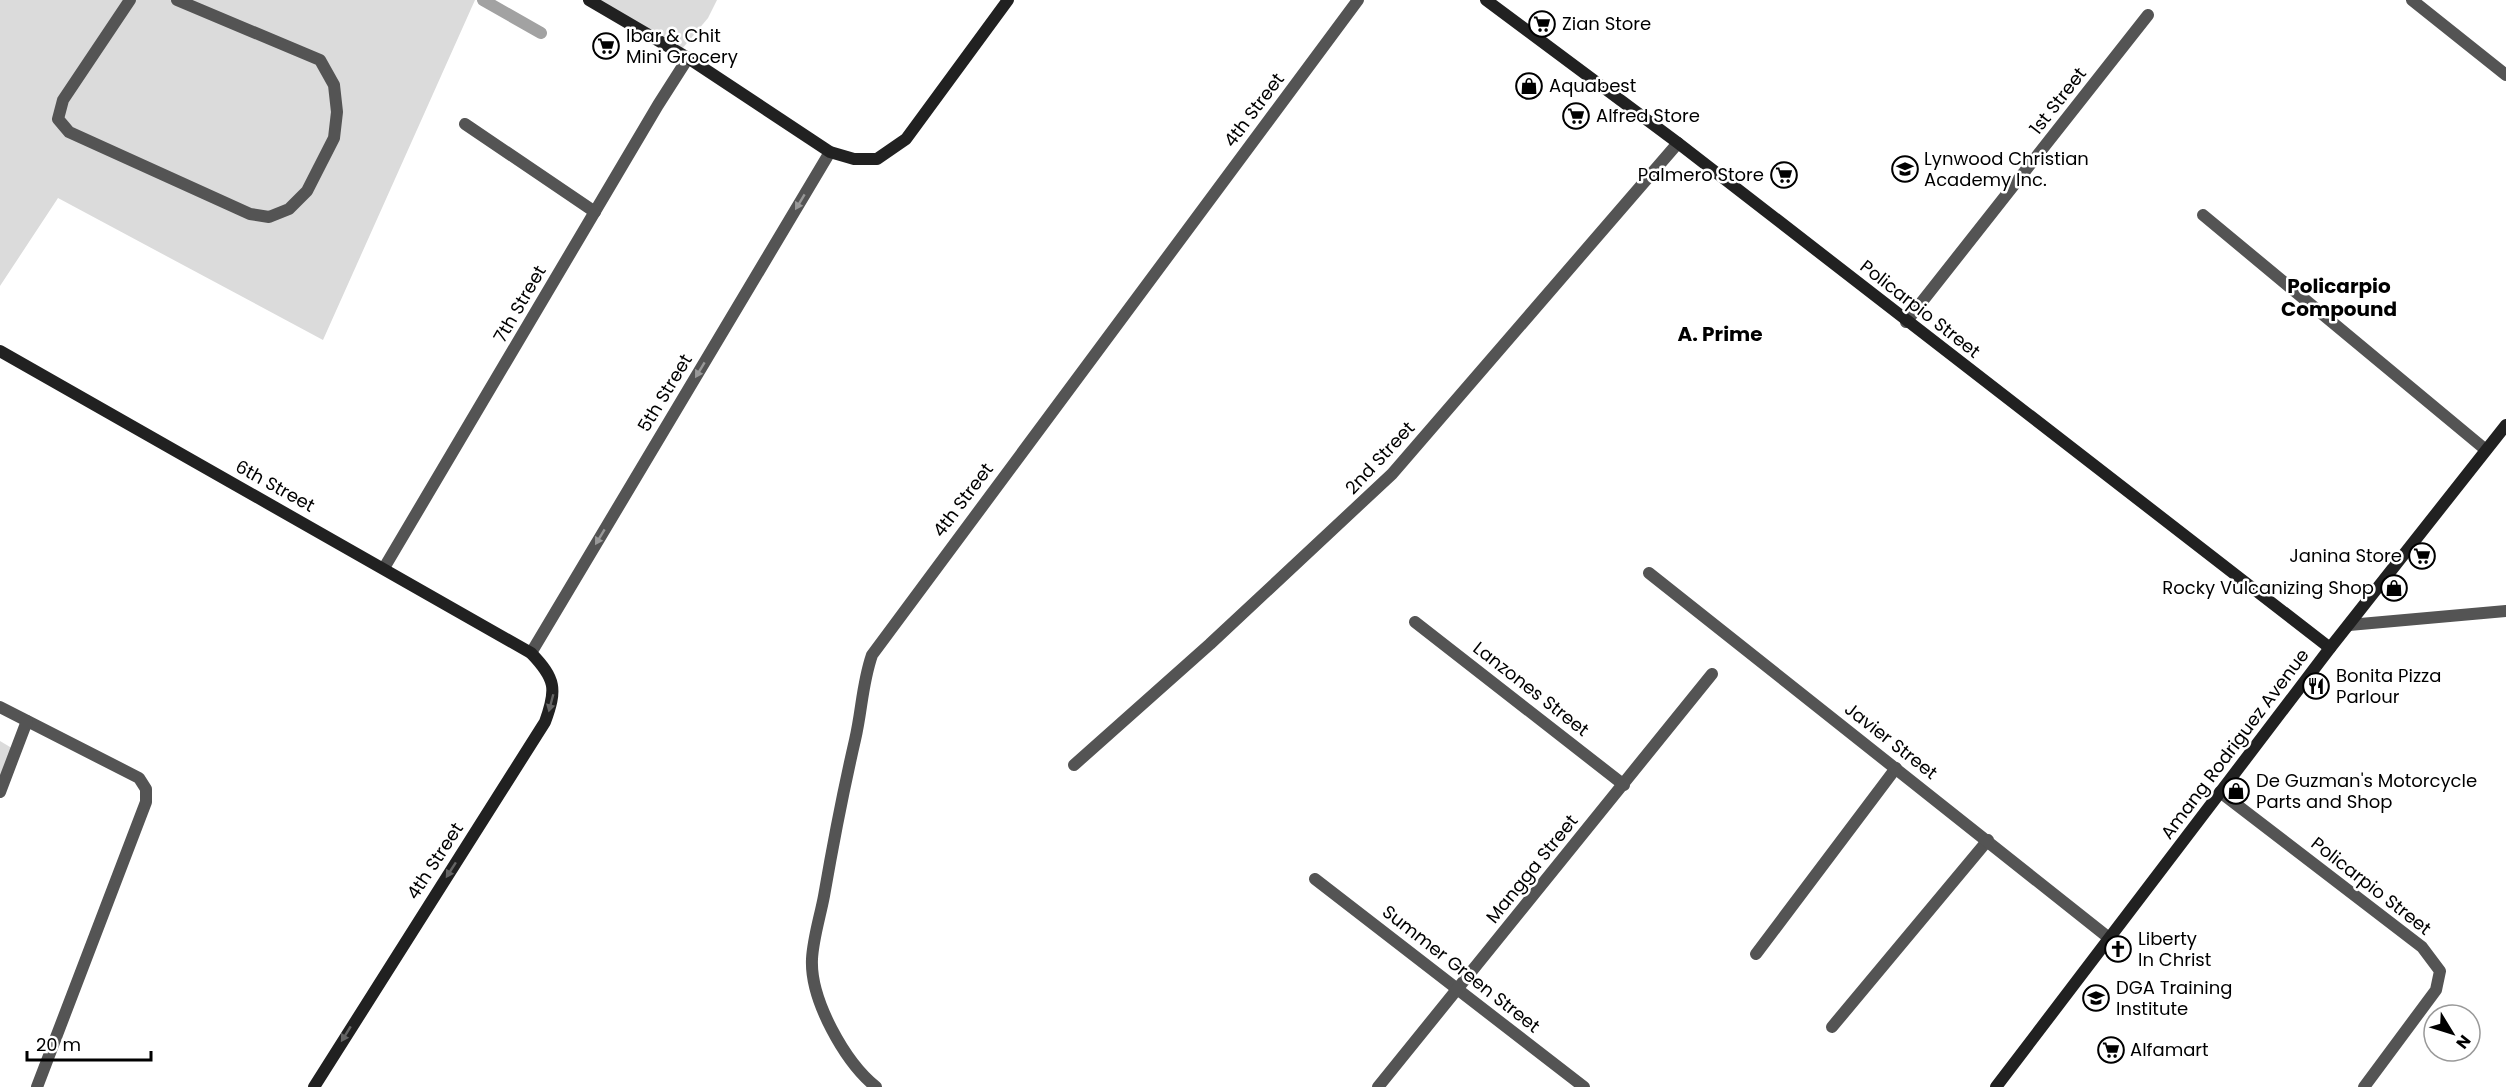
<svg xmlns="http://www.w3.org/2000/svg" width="2506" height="1087" viewBox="0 0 2506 1087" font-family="Poppins,sans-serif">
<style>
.green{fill:#dbdbdb}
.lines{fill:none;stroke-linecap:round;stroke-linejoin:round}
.stream{stroke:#a2a2a2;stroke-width:12}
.lane{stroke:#545454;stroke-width:12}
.street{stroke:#545454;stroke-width:12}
.secondary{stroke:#212121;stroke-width:12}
.oneway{fill:#989898}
.oneway2{fill:#646464}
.labels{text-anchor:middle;stroke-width:5;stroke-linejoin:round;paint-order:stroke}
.poi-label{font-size:18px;fill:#000;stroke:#fff;text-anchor:start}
.street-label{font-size:18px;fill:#000;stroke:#fff}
.neighbourhood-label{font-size:20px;font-weight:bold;fill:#000;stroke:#fff}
</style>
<rect width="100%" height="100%" fill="#fff"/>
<g class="green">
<path d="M0 0H475L323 340 58 198 0 286Z"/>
<path d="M585 0H717L708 18 676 56Z"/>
<path d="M0 741 15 750 0 785Z"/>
</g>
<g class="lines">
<path class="stream" d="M483 0 541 33"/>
<g class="lane">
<path d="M130 0 63 100 58 119 69 132 250 214 269 217 289 209 307 191 334 138 337 112 334 85 320 60 177 0"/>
<path d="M465 124 595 212"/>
<path d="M2349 625 2506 611"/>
<path d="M1756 954 1896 768"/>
<path d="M1832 1027 1988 840"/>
</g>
<g class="street">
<path d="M2412 0 2506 75"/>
<path d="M2203 215 2486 450"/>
<path d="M1906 322 2148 15"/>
<path d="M384 568 658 105 688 58"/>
<path d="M1649 573 2109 938"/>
<path d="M1415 622 1624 785"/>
<path d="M531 653 830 152"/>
<path d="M0 707 139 778 146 789V802L37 1087"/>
<path d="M1074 765 1210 644 1392 474 1678 143"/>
<path d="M0 792 27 721"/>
<path d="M2220 792 2422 947 2440 971 2436 990 2364 1087"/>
<path d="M1315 879 1584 1087"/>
<path d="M876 1087C845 1062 810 1000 812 959 813 939 820 917 824 896 833 844 843 792 855 740 862 710 862 684 872 655L1358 0"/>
<path d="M1378 1087 1712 674"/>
</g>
<g class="secondary">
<path d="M589 0 688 58 830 152 854 159H877L906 139 1008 0"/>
<path d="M1486 0 1678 143 2330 648"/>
<path d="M0 351 531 653C556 679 557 689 545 722L314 1087"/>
<path d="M1996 1087 2330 648 2506 425"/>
</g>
</g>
<defs><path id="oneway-solid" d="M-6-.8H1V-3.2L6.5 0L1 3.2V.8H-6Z" transform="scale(1.5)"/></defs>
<g class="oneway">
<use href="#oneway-solid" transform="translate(800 202) rotate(121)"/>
<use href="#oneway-solid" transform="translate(700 370) rotate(121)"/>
<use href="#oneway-solid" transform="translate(600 537) rotate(121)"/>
</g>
<g class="oneway2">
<use href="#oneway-solid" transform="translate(551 703) rotate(105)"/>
<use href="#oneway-solid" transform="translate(451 870) rotate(123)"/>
<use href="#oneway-solid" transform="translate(346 1034) rotate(122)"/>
</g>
<defs>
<g id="supermarket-ring" transform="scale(1.35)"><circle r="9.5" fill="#fff" stroke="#000" stroke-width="1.5"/><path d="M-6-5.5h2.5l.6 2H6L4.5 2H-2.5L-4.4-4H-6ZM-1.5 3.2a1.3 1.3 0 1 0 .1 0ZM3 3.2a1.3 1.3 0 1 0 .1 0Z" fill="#000"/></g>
<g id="shop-ring" transform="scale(1.35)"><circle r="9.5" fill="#fff" stroke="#000" stroke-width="1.5"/><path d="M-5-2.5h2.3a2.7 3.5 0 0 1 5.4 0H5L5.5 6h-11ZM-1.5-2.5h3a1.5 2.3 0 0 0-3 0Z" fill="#000"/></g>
<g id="school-ring" transform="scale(1.35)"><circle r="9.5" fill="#fff" stroke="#000" stroke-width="1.5"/><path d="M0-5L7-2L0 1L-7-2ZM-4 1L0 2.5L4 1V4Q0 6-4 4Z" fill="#000"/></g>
<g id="restaurant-ring" transform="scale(1.35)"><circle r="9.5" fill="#fff" stroke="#000" stroke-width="1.5"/><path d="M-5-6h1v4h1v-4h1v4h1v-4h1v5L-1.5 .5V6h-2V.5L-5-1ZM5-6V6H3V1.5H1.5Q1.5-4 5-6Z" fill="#000"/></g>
<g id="church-ring" transform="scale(1.35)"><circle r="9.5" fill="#fff" stroke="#000" stroke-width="1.5"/><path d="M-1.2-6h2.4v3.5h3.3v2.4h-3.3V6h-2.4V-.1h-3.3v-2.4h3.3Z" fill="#000"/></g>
</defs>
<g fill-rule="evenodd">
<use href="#supermarket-ring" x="1542" y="24"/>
<use href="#supermarket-ring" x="606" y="46"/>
<use href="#shop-ring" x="1529" y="86"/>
<use href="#supermarket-ring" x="1576" y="116"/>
<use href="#school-ring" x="1905" y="169"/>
<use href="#supermarket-ring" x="1784" y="175"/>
<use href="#supermarket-ring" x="2422" y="556"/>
<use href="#shop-ring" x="2394" y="588"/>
<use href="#restaurant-ring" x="2316" y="686"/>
<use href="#shop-ring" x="2236" y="791"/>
<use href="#church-ring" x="2118" y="949"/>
<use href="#school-ring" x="2096" y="998"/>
<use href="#supermarket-ring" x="2111" y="1050"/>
</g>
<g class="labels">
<g class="poi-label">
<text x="1562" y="30">Zian Store</text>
<text x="626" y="42">Ibar &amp; Chit<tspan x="626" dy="21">Mini Grocery</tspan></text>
<text x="1549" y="92">Aquabest</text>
<text x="1596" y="122">Alfred Store</text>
<text x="1924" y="165">Lynwood Christian<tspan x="1924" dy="21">Academy Inc.</tspan></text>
<text x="1764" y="181" text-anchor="end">Palmero Store</text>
<text x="2402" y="562" text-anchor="end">Janina Store</text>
<text x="2374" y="594" text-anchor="end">Rocky Vulcanizing Shop</text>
<text x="2336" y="682">Bonita Pizza<tspan x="2336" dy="21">Parlour</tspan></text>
<text x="2256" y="787">De Guzman's Motorcycle<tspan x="2256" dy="21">Parts and Shop</tspan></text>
<text x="2138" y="945">Liberty<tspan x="2138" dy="21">In Christ</tspan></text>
<text x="2116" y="994">DGA Training<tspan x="2116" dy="21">Institute</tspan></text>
<text x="2130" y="1056">Alfamart</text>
</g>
<g class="street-label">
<text transform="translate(2058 101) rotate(-52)" y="6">1st Street</text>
<text transform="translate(1254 110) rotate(-53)" y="6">4th Street</text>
<text transform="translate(520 304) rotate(-60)" y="6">7th Street</text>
<text transform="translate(1920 309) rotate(38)" y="6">Policarpio Street</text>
<text transform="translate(665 393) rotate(-59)" y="6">5th Street</text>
<text transform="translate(1380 458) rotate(-47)" y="6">2nd Street</text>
<text transform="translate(275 486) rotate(29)" y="6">6th Street</text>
<text transform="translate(963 500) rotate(-53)" y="6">4th Street</text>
<text transform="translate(1531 689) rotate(38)" y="6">Lanzones Street</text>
<text transform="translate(1891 741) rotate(38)" y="6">Javier Street</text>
<text transform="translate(2235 744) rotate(-53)" y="6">Amang Rodriguez Avenue</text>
<text transform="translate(435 861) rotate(-57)" y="6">4th Street</text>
<text transform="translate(1532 869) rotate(-51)" y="6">Mangga Street</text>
<text transform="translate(2371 886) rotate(38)" y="6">Policarpio Street</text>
<text transform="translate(1461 969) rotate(38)" y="6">Summer Green Street</text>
</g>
<g class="neighbourhood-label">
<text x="2339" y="293">Policarpio<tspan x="2339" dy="23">Compound</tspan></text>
<text x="1720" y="341">A. Prime</text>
</g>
</g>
<g transform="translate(2452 1033) rotate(128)"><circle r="28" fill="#ffffff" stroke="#999999" stroke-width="1.5"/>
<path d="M0-4.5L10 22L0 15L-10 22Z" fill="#000000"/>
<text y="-9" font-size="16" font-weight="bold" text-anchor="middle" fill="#000000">N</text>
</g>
<path d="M27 1051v9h124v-9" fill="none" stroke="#000000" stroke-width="3"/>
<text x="36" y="1051" font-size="18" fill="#000000" stroke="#ffffff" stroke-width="4.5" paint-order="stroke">20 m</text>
</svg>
